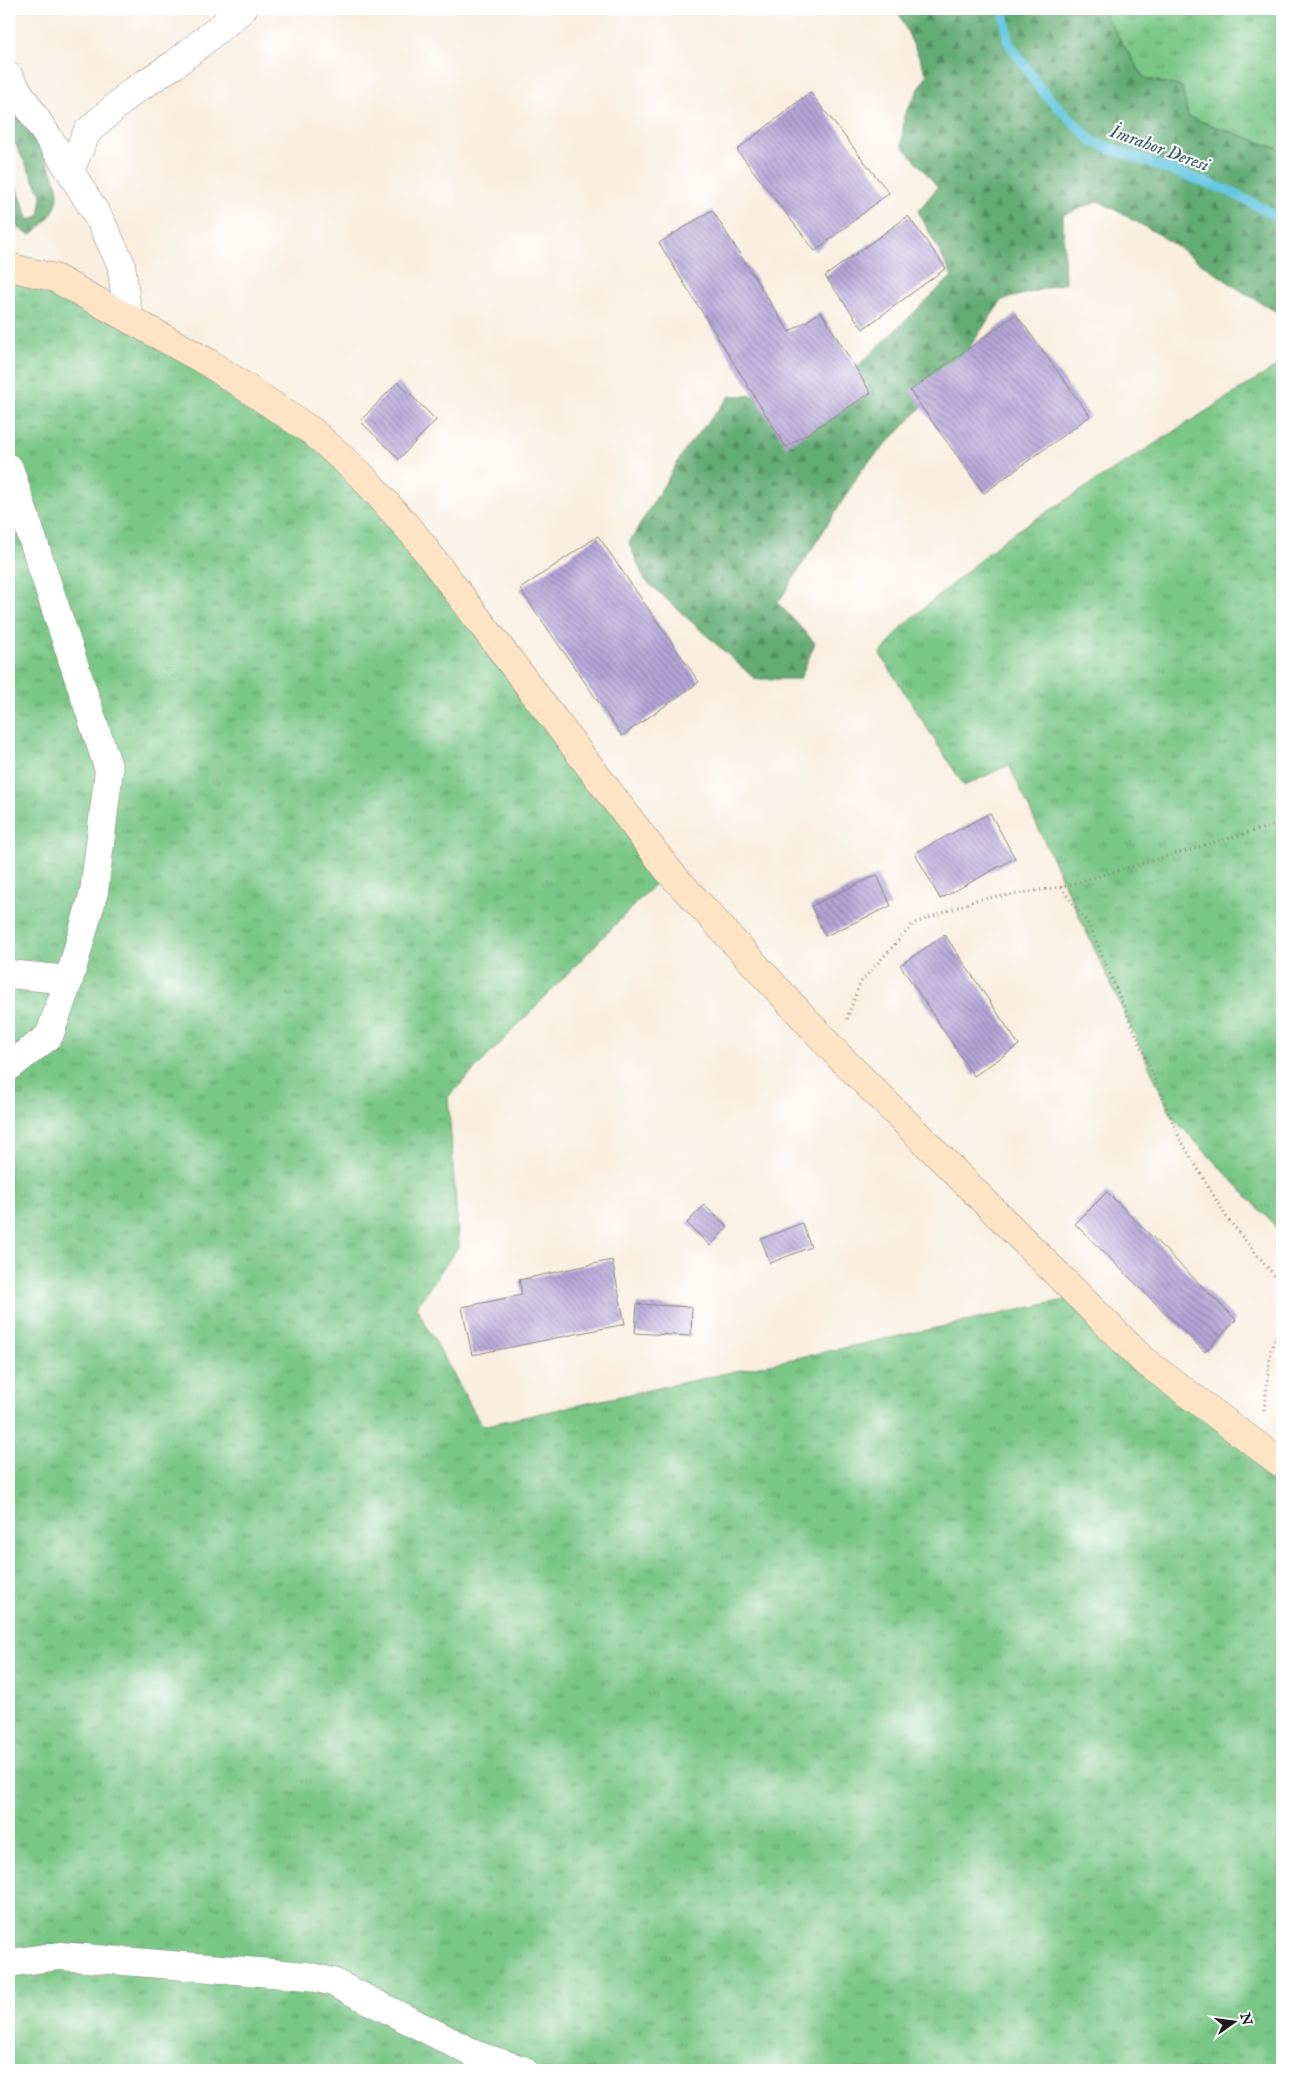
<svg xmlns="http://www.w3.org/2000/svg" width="1291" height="2079" viewBox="0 0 1291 2079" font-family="'IM FELL English',serif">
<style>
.grass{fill:url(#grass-tufts);stroke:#4a7151}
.forest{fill:url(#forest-firs);stroke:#3f6448}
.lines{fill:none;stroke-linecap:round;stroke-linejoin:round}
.stream{stroke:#61c5df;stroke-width:10}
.building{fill:url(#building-back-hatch)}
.street-casing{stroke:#8a857e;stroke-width:29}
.secondary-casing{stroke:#8a857e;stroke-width:29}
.path{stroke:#8a857e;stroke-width:3;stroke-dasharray:1 4;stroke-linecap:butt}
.street{stroke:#fff;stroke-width:28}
.secondary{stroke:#ffe4c6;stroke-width:28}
.labels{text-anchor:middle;stroke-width:4;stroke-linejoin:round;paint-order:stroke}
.water-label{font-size:19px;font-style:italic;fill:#38606a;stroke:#fff}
</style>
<defs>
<pattern id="grass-tufts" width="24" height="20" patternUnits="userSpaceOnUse" patternTransform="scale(1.25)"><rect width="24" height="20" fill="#79c686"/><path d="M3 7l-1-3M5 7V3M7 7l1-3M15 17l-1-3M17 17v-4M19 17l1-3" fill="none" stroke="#62a06d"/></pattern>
<pattern id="forest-firs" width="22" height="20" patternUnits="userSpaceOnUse" patternTransform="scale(1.25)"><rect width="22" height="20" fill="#62ab73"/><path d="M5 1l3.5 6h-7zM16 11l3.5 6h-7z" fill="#508a5e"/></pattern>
<pattern id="building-back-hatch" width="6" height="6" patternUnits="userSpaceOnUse" patternTransform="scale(1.25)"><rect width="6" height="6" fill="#b4a4d7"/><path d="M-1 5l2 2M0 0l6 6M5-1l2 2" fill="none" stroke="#9285ae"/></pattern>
</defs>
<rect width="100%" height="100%" fill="#fff"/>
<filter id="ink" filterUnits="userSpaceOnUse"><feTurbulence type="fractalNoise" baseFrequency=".02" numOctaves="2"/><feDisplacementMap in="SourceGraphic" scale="10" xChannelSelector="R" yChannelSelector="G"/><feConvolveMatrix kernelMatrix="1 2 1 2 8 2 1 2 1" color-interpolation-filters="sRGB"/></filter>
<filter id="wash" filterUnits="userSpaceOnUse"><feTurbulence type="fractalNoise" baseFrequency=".0096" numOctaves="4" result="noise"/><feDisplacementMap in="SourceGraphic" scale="20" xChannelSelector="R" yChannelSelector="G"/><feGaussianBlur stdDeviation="1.12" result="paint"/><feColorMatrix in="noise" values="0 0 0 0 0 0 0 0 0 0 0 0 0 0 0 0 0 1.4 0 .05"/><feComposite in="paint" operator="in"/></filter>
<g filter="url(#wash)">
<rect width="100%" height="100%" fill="#f9eedf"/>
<g class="grass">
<path d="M1101 9H1282V150L1188 117 1182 87 1144 78Z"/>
<path d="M9 267 55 278 363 477 668 870 448 1097 459 1246 416 1307 482 1426 1079 1297 1282 1464V2070H9Z"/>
<path d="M1282 363V1233L1173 1118 1009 765 964 786 880 654 904 625 1006 538Z"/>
</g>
<g class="forest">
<path d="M897 9H1101L1144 78 1182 87 1188 117 1282 150V315L1240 290 1160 235 1099 201 1063 215 1065 283 1002 300 945 383 863 468 778 603 815 643 800 679H755L644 579 629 543 686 448 730 396 823 394 862 362 952 276 918 211 938 187 902 145 904 115 927 75Z"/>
<path d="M9 98C21 119 59 172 58 194 58 212 43 225 31 235 0 223 9 194 9 166L29 220 39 216 42 196 9 132Z"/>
</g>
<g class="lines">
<path class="stream" d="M1004 9 1008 42 1042 91 1093 142 1229 191 1282 219"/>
</g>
<g id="blocks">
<g class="building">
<path d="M810 92 889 193 815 251 737 150Z"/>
<path d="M712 210 789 332 821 312 871 393 786 447 659 243Z"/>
<path d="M908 216 946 268 863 329 825 276Z"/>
<path d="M1016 314 1090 416 984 493 910 391Z"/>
<path d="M398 382 436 420 399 459 360 421Z"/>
<path d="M598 536 699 682 622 736 520 589Z"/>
<path d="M990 813 1015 858 940 899 915 853Z"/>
<path d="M877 875 891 906 825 936 811 906Z"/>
<path d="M945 935 1019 1045 974 1076 900 965Z"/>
<path d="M1107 1192 1236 1320 1205 1352 1075 1224Z"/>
<path d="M704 1205 728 1227 710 1246 687 1223Z"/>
<path d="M802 1223 811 1247 770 1263 761 1239Z"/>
<path d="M612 1260 625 1324 472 1355 462 1307 522 1295 519 1280Z"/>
<path d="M637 1304 692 1307 691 1336 635 1333Z"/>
</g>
</g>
</g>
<g filter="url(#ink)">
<use href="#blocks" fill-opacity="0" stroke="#8a857e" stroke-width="1"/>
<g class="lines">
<g class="street-casing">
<g id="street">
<path d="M9 77 70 171"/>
<path d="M128 316 121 264 100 220 70 171 87 132 132 92 175 64 243 9"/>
<path d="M9 468 109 770 94 892 69 980 49 1036 9 1067"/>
<path d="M9 974 69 980"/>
<path d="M9 1963 60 1956 308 1976 333 1982 479 2056 523 2070"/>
</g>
</g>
<g class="secondary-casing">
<path id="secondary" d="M9 267 55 278 209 363 313 432 363 477 416 537 668 870 836 1053 1143 1360 1282 1464"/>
</g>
<g class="path">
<path d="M1061 887 1089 925 1180 1139 1227 1218 1282 1285"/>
<path d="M847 1019 860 983 913 924 976 900 1061 887 1282 823"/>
<path d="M1264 1410 1271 1350 1282 1320"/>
</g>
<use href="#street" class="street"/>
<use href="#secondary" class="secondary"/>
</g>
</g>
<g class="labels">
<g class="water-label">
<text transform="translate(1160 147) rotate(20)" y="7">İmrahor Deresi</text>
</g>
</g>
<rect width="1291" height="2079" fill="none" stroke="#fff" stroke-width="30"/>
<g transform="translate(1234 2022) rotate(76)" stroke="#ffffff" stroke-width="4" paint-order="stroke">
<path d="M0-4L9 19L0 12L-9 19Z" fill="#1c1c1c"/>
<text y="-8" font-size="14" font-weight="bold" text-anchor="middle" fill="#1c1c1c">N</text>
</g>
</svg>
